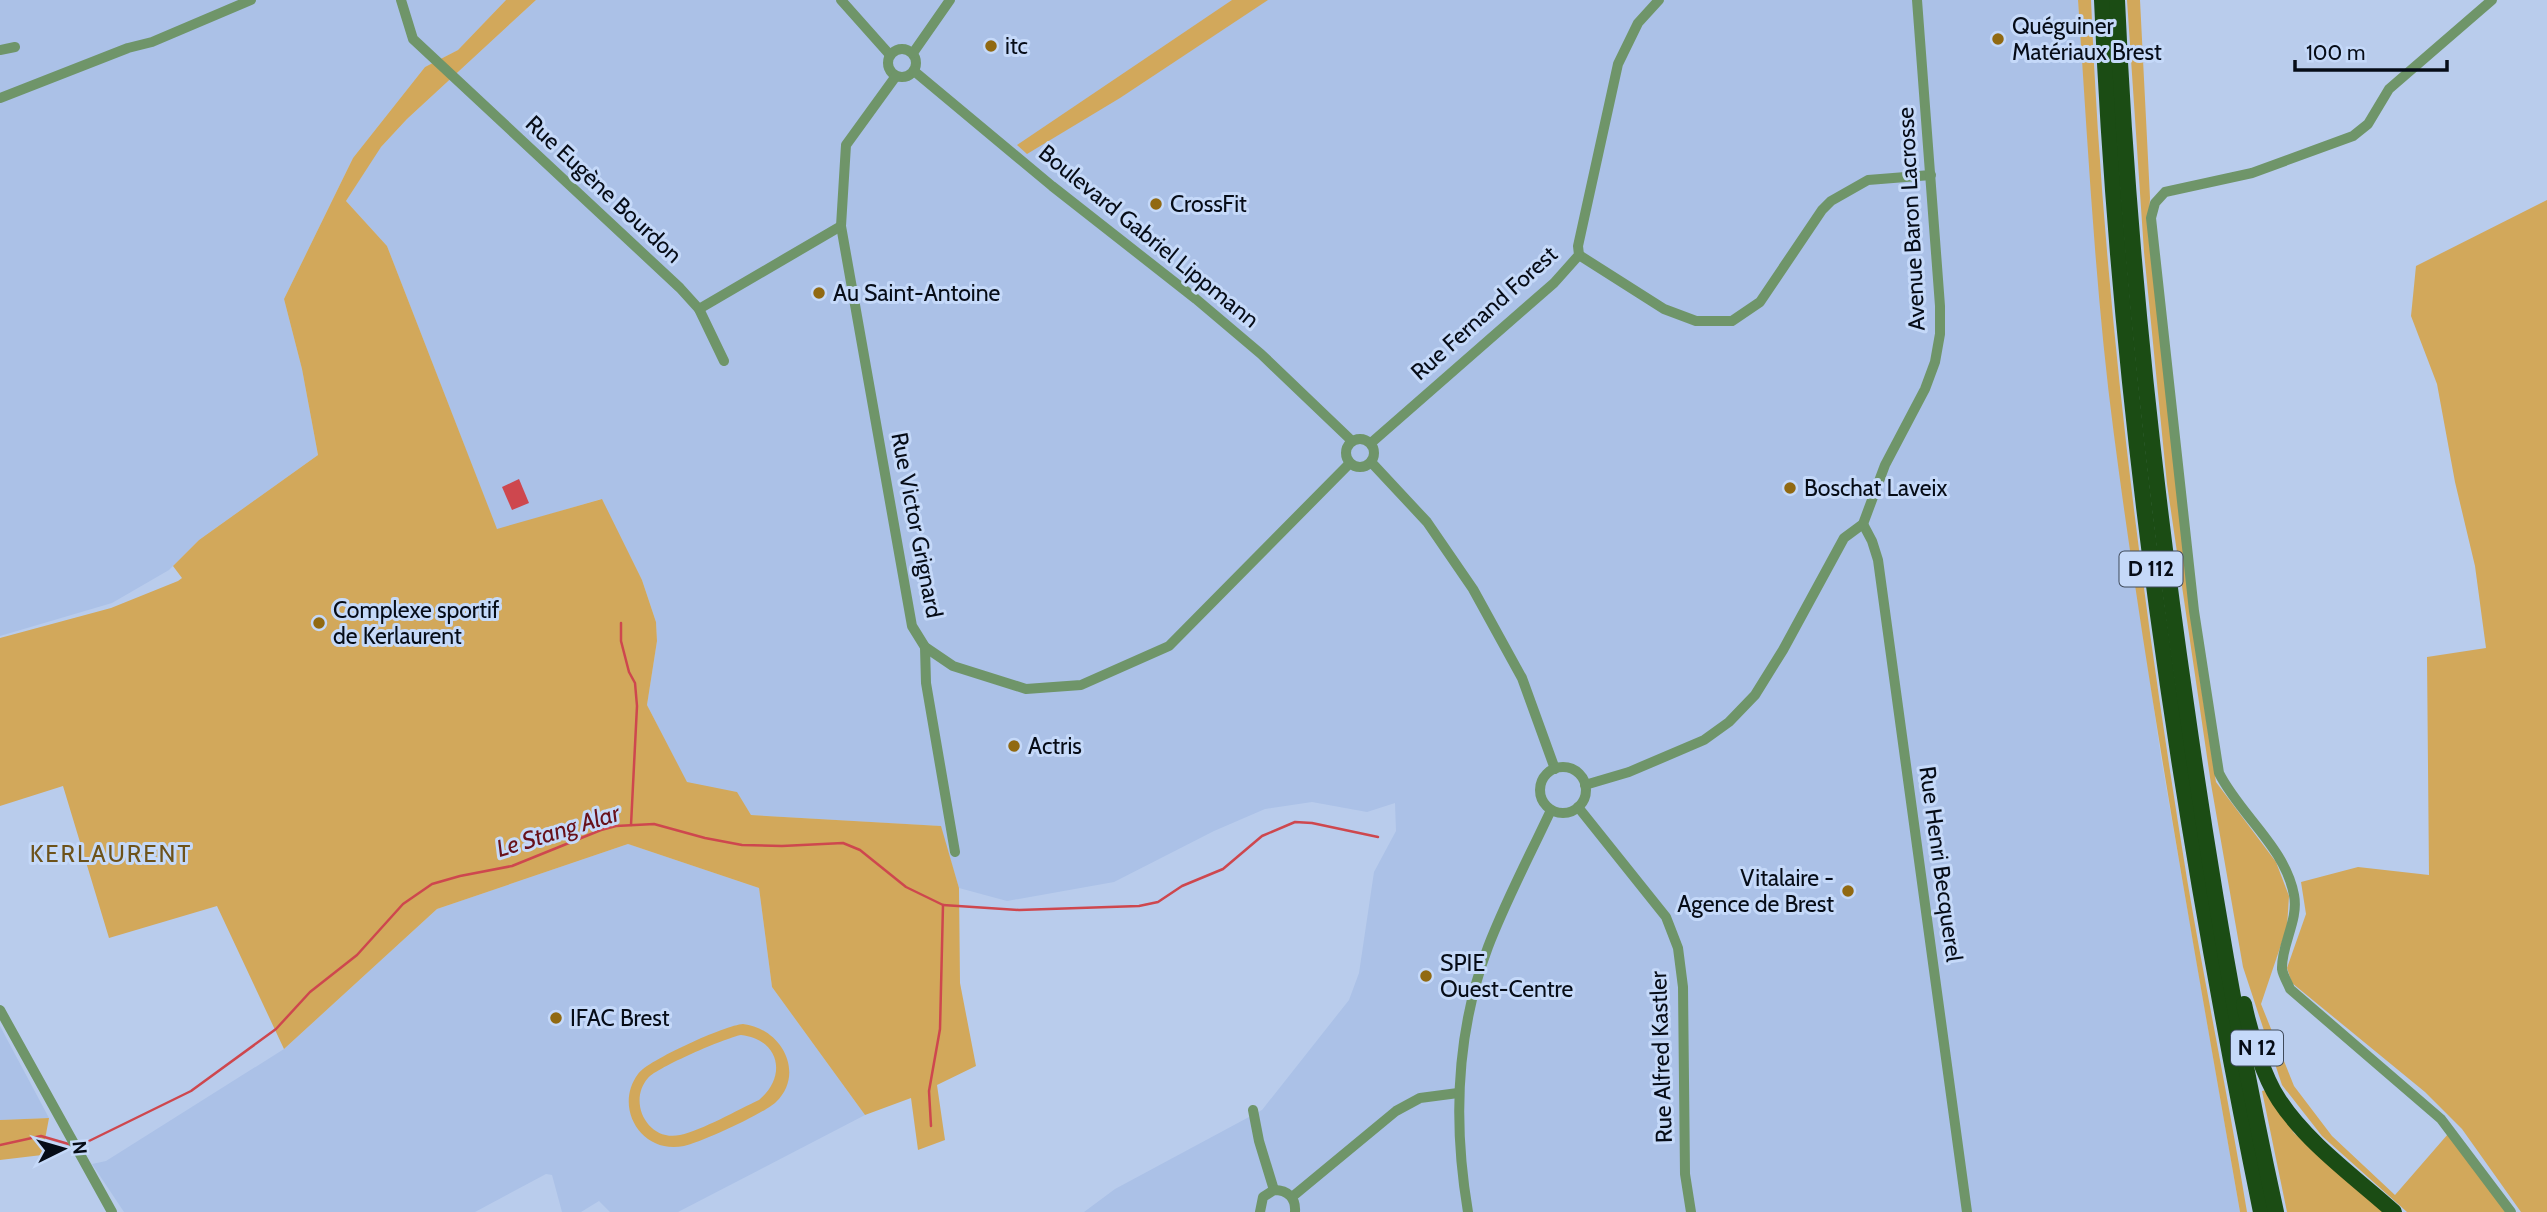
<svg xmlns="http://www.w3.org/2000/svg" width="2547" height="1212" viewBox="0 0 2547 1212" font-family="Cabin,sans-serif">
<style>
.built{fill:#abc1e7}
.green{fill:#d2a85b;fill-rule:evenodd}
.water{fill:#ce474e}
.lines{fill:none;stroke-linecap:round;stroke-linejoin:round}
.stream{stroke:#ce474e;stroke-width:2.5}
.minor{stroke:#6f9569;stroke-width:10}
.highway{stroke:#1b4c14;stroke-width:16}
.poi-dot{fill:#916911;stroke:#c5d9f9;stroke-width:2.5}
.labels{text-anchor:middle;stroke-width:6;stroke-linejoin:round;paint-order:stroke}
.shield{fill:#c5d9f9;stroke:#3f4a5b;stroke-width:2}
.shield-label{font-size:21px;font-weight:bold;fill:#060c17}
.poi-label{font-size:23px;fill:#060c17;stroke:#c5d9f9;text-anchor:start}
.street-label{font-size:23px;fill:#060c17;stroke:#c5d9f9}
.water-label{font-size:24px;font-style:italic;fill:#68111a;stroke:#c5d9f9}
.neighbourhood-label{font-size:24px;letter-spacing:2px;fill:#6d521a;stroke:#c5d9f9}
</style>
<rect width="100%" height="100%" fill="#b9ccec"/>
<g class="built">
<path d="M0 0H506L458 50 425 67 353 158 284 299 302 369 318 455 199 540 169 570 112 603 0 636Z"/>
<path d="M536 0H2078L2094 224 2114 432 2161 757 2240 1212H1084L1115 1189 1262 1110 1349 1000 1359 973 1374 872 1396 831 1395 803 1367 812 1312 802 1265 809 1214 831 1114 882 1007 901 959 888 940 826 751 815 736 792 687 783 647 705 657 641 656 622 642 580 601 499 497 530 387 246 346 201 379 149 407 119Z"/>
<path d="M628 844 759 888 772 987 865 1115 678 1212H610L599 1201 581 1212H562L552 1175 546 1174 475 1212H124L92 1164 106 1161 284 1049 437 909Z"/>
<path d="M0 1026 49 1118 0 1120Z"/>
</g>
<g class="green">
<path d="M506 0H536L407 119 381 147 346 201 387 246 497 529 602 499 642 580 656 622 657 641 647 705 687 782 737 792 751 815 941 826 959 888 960 983 976 1066 937 1085 945 1140 918 1150 911 1098 865 1115 772 987 759 888 628 844 437 909 284 1049 217 906 109 938 63 786 0 806V638L111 608 178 581 182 578 173 566 199 540 318 455 302 369 284 299 353 158 425 67 458 50Z"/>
<path d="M1232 0H1268L1120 98 1027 154 1017 145Z"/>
<path d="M2078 0H2091C2103 294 2140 589 2187 879 2206 991 2229 1101 2247 1212H2240C2195 953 2148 695 2114 435 2095 291 2088 145 2078 0Z"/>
<path d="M2127 0H2140L2150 198 2148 232 2199 673 2216 782 2276 862 2289 896 2287 927 2261 1004 2294 1086 2332 1136 2395 1195 2448 1134 2506 1212H2407L2322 1136 2282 1085 2243 967 2211 784 2167 484 2144 252Z"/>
<path d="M2547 200V1212H2521L2462 1129 2425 1092 2292 983 2287 968 2306 914 2301 882 2358 867 2429 875 2427 657 2486 648 2475 566 2455 482 2437 384 2411 316 2416 266Z"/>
<path d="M743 1024C781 1028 806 1073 776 1102 765 1113 700 1143 684 1146 642 1155 613 1108 638 1074 648 1060 726 1025 743 1024ZM741 1035C779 1039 788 1076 759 1100 737 1110 703 1130 680 1135 648 1142 627 1102 648 1078 658 1067 725 1038 741 1035Z"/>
<path d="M2266 1090 2294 1133 2383 1212H2287L2262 1091Z"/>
<path d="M49 1118 42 1155 0 1160V1120Z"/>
</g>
<path class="water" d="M519 479 529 503 512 510 502 487Z"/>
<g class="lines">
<g class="stream">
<path d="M621 623V641L629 672 635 683 637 706 631 825"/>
<path d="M931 1126 929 1091 940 1029 943 905"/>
<path d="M87 1142 191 1091 276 1029 310 992 357 955 403 904 432 884 460 876 512 866 601 830 616 826 654 824 705 838 742 845 782 846 843 843 860 850 906 887 943 905 1019 910 1139 906 1158 902 1182 886 1223 869 1262 836 1295 822 1312 823 1378 837"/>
<path d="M0 1145 41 1136 72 1145"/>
</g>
<g class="minor">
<path d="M401 0 413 39 680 288 699 309 724 361"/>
<path d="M841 0 890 55"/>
<path d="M2492 0 2389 89 2368 124 2353 136 2252 173 2165 192 2155 203 2151 218 2194 611 2219 773C2240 815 2285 847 2294 895 2299 920 2281 945 2282 969 2283 976 2288 983 2290 989L2441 1119 2511 1212"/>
<circle cx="902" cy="63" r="14"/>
<path d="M0 50 15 47"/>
<path d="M913 53 950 0"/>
<path d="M914 71 1052 186 1196 299 1261 354 1352 441"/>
<path d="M896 76 846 145 841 226 912 626 925 647 953 666 1026 689 1081 685 1169 646 1350 463"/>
<path d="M0 98 128 48 152 42 251 0"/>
<path d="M1579 255 1664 309 1696 321H1732L1760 302 1822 210 1831 201 1868 180 1931 175"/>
<path d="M699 309 841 226"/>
<circle cx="1360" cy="453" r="14"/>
<path d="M1371 443 1554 283 1579 255 1578 246 1618 64 1638 23 1659 0"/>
<path d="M1371 462 1427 522 1473 589 1522 678 1555 769"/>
<path d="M1863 524 1872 541 1878 560 1967 1212"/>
<path d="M925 647 926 683 955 852"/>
<circle cx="1563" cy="790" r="23"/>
<path d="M1585 785 1629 772 1704 740 1729 722 1755 695 1783 650 1844 538 1863 524 1885 465 1925 389 1935 362 1940 334V306L1917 0"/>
<path d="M1578 807 1666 917 1678 948 1683 987 1685 1174 1691 1212"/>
<path d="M0 1010 112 1212"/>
<path d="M1253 1110 1259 1141 1274 1190"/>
<path d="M1292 1197 1396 1111 1420 1098 1458 1093"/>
<path d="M1260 1212 1263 1197 1274 1190C1288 1190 1296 1198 1295 1212"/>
<path d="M1468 1212C1453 1123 1456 1032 1488 947 1506 900 1530 855 1551 810"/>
</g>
<g class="highway">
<path d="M2102 0C2119 408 2179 812 2261 1212"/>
<path d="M2117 0C2127 235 2152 470 2186 704 2210 874 2239 1044 2276 1212"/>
<path d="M2244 1004C2250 1032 2263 1076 2279 1100 2308 1144 2355 1177 2394 1212"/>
</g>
</g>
<g class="poi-dot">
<circle cx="1998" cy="39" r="7"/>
<circle cx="991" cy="46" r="7"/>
<circle cx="1156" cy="204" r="7"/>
<circle cx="819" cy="293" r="7"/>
<circle cx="1790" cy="488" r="7"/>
<circle cx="319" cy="623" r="7"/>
<circle cx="1014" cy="746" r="7"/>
<circle cx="1848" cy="891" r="7"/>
<circle cx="1426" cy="976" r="7"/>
<circle cx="556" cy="1018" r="7"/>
</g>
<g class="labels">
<g class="shield">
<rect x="2119.5" y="551.5" width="63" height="35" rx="5"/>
<rect x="2231" y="1030.5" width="52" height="35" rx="5"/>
</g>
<g class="shield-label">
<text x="2151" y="576">D 112</text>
<text x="2257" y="1055">N 12</text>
</g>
<g class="poi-label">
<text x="2012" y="34">Quéguiner<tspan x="2012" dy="26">Matériaux Brest</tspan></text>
<text x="1005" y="54">itc</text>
<text x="1170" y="212">CrossFit</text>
<text x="833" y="301">Au Saint-Antoine</text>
<text x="1804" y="496">Boschat Laveix</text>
<text x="333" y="618">Complexe sportif<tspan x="333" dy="26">de Kerlaurent</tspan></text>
<text x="1028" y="754">Actris</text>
<text x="1834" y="886" text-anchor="end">Vitalaire -<tspan x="1834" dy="26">Agence de Brest</tspan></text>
<text x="1440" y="971">SPIE<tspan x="1440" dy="26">Ouest-Centre</tspan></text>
<text x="570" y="1026">IFAC Brest</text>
</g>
<g class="street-label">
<text transform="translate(604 189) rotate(43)" y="8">Rue Eugène Bourdon</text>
<text transform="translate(1911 219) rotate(-93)" y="8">Avenue Baron Lacrosse</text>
<text transform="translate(1149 236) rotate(39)" y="8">Boulevard Gabriel Lippmann</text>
<text transform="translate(1484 313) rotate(-42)" y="8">Rue Fernand Forest</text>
<text transform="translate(917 525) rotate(79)" y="8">Rue Victor Grignard</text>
<text transform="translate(1941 864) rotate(82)" y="8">Rue Henri Becquerel</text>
<text transform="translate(1661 1057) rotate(-92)" y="8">Rue Alfred Kastler</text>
</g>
<g class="water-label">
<text transform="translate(558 831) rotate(-17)" y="8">Le Stang Alar</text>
</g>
<g class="neighbourhood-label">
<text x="111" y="862">KERLAURENT</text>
</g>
</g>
<g transform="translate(63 1149) rotate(85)" stroke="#c5d9f9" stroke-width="5" paint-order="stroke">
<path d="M0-5L12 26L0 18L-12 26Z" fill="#060c17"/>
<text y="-10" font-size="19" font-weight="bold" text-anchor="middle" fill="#060c17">N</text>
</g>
<path d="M2295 60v10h152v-10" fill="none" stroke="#060c17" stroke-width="3.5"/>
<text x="2306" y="60" font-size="21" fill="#060c17" stroke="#c5d9f9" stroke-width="5" paint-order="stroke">100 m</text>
</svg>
